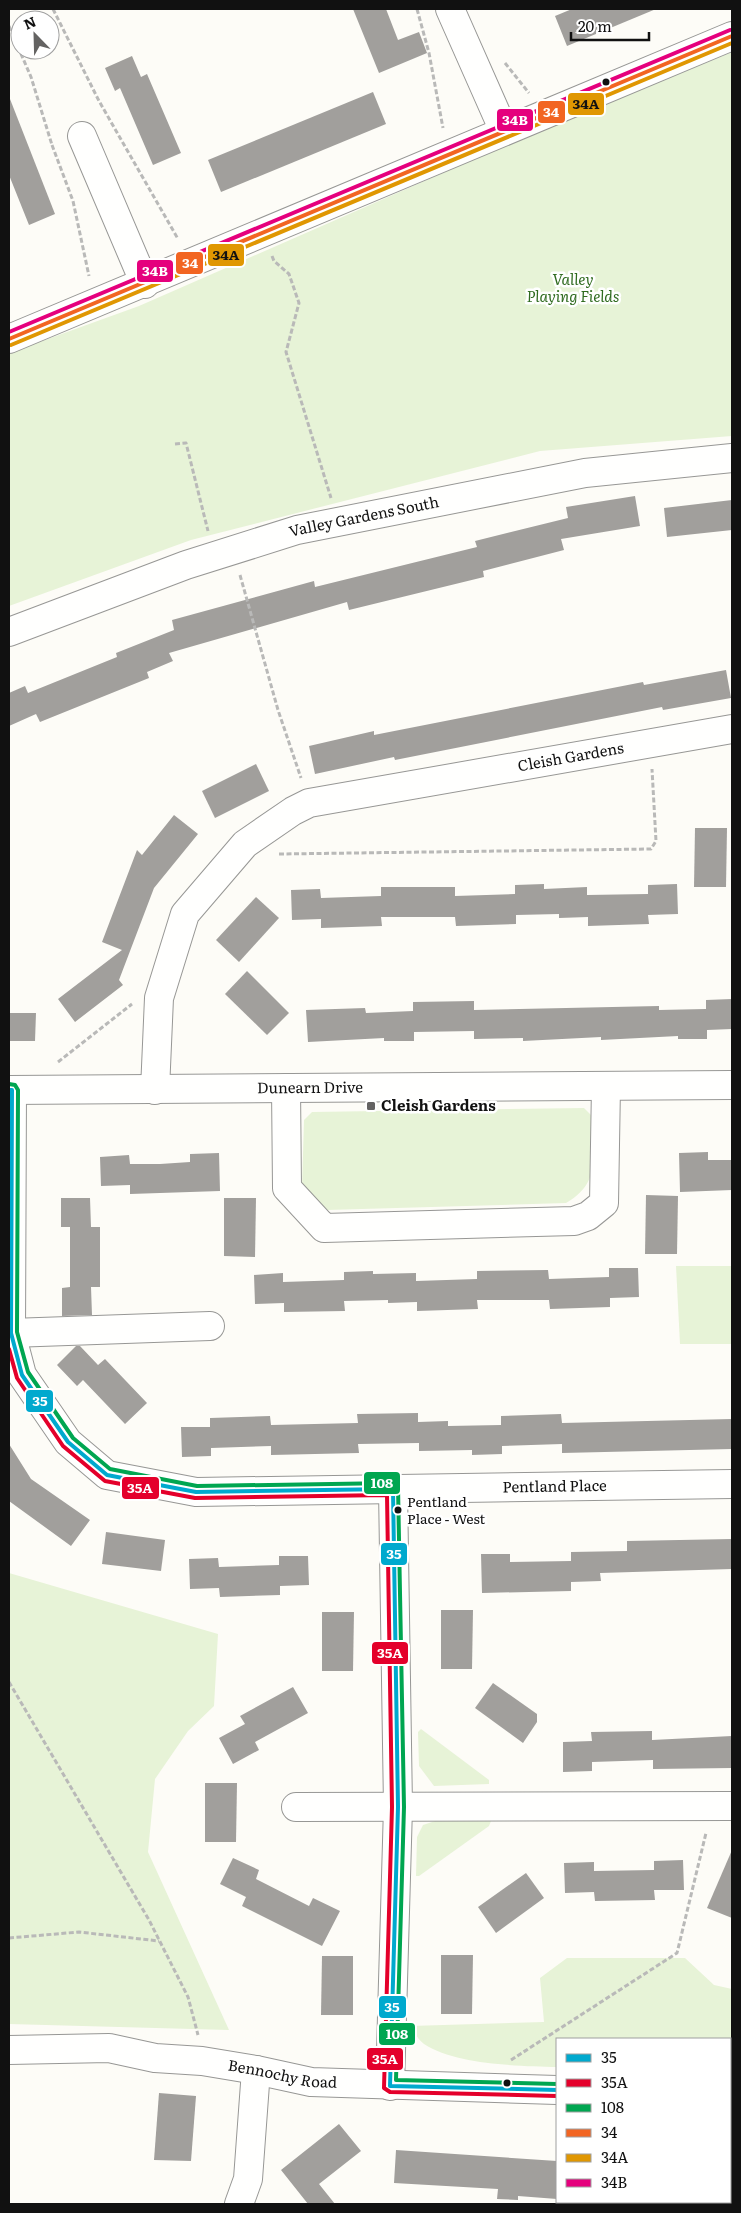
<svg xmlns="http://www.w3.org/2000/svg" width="741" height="2213" viewBox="0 0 741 2213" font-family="Literata,serif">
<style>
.green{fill:#e7f3d7}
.building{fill:#a19f9c}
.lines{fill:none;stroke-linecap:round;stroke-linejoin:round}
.minor-casing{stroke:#979795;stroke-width:30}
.path{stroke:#b9b9b8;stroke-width:3;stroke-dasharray:5 2.5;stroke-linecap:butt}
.minor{stroke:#fffffe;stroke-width:28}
.bus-1-casing{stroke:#fff;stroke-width:8}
.bus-2-casing{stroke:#fff;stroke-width:8}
.bus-3-casing{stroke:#fff;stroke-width:8}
.bus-4-casing{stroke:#fff;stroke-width:8}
.bus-5-casing{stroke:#fff;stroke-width:8}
.bus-6-casing{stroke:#fff;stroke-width:8}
.bus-1{stroke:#00a9ce;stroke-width:4}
.bus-2{stroke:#e4002b;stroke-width:4}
.bus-3{stroke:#00a651;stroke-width:4}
.bus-4{stroke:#f26522;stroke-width:4}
.bus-5{stroke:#e09702;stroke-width:4}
.bus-6{stroke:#e5007d;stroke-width:4}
.bus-dot{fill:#111;stroke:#fff;stroke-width:2}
.poi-dot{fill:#646362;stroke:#fff;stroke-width:2}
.labels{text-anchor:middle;stroke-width:5;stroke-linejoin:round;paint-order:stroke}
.bus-label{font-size:14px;fill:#111;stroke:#fff;text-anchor:start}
.park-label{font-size:15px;font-style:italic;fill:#2f6b1f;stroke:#fff}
.street-label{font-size:15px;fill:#111;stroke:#fff}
.poi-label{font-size:15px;font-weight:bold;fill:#111;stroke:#fff;text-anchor:start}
.line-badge{stroke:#fff;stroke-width:2}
.badge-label{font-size:14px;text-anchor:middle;font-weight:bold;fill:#fff}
.pale-badge-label{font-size:14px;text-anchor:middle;font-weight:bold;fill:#111}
</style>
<rect width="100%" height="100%" fill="#fdfcf7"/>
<g class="green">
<path d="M732 52V436L540 451 191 540 9 606V353L139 306 502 147Z"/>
<path d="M584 1108 592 1116C592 1154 603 1182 566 1203L327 1210 313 1202 302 1188 304 1120 312 1112Z"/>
<path d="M676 1266H732V1344H680Z"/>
<path d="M9 1573 218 1634 214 1706 188 1731 155 1779 148 1852 229 2030 9 2024Z"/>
<path d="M421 1729 489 1780V1784L434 1786 419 1766 418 1732Z"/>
<path d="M435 1821H491L489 1826 419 1876H416L417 1837 423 1825Z"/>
<path d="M567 1958H685L714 1985 732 1989V2073H730V2039H557V2067C519 2066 456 2065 424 2044 418 2040 414 2031 410 2026L544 2022 540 1978Z"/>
</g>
<g class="building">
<path d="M353 9H386L398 40 419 32 427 53 379 73Z"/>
<path d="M572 9H656L567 46 555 16Z"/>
<path d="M132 56 141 77 147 74 181 153 153 165 120 88 115 91 105 68Z"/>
<path d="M373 92 386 124 221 192 208 160Z"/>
<path d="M10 99 55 214 29 225 9 175Z"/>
<path d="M635 496 640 526 561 539 564 550 483 571 484 577 349 610 347 602 169 653 173 661 147 672 149 678 40 722 36 714 9 726V693L25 686 28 693 117 657 116 653 174 630 172 620 314 581 315 587 477 547 475 541 568 518 566 507Z"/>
<path d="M732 500V530L667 537 664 508Z"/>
<path d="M726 670 731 698 663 710 662 707 395 760 394 757 315 774 309 746 374 731V735L643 682 644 685Z"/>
<path d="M256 764 269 791 215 818 202 791Z"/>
<path d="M174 815 198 834 154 888 119 980 123 985 75 1022 58 999 122 950 102 942 137 850 142 855Z"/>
<path d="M695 828H727L726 887H694Z"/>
<path d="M544 884V889L587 887V895L648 894V885L677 884 678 914 648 915 649 924 588 926V917L559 918V914L516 915V924L456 926 455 917H381L382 926 321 928V919L292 920 291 890 320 889 321 898 381 896V887H455V896L515 894V885Z"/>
<path d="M256 897 279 918 239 962 216 940Z"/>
<path d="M247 971 289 1013 267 1035 225 994Z"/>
<path d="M732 999V1029L707 1030V1039H678V1036L601 1040V1037L523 1041V1038L474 1039V1031L414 1032V1041H384V1038L308 1042 306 1010 365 1008 366 1013 413 1011V1002L474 1001V1010L659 1006V1010L706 1009V1000Z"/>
<path d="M9 1013H36L35 1041H9Z"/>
<path d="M708 1152V1160H732V1190L680 1192 679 1153Z"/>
<path d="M219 1153 220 1191 130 1194V1185L101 1186 100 1157 129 1155 130 1164H160L190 1162V1154Z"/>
<path d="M646 1195 678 1196 677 1254H645Z"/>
<path d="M61 1198H90L91 1227H100V1287H91L92 1315 62 1316V1288L70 1287V1227H61Z"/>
<path d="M224 1198H256L255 1257 224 1256Z"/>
<path d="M609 1268H638L639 1297 610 1298V1307L550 1309 549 1300H477L478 1309 417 1311V1302L388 1303V1300L344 1301 345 1311 284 1312V1303L255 1304 254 1275 283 1273V1282L314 1281 344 1280V1272L373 1271V1274L416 1273V1281L477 1279V1271L548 1270 549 1279 609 1277Z"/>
<path d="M76 1346H80L98 1365 105 1359 147 1403 125 1424 83 1380 77 1386 57 1365Z"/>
<path d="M418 1413V1422L448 1421V1426L501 1425V1416L561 1414 562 1423 732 1419V1449L562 1453V1444L502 1446V1454L472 1455V1450L419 1451V1443L358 1444 359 1453 271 1455V1446L211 1448V1456L182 1457 181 1427H210V1418L270 1416 271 1425 358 1423 357 1414Z"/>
<path d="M9 1444 31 1479 90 1520 71 1546 9 1501Z"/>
<path d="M106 1532 165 1540 161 1571 102 1564Z"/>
<path d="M732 1539V1569L600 1573 601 1581 571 1582V1591L482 1593 481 1554H510V1562L571 1561V1552L627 1551V1541Z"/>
<path d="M279 1556H308L309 1585 280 1586V1595L220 1597 219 1588 190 1589 189 1559 218 1558 219 1567 279 1565Z"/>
<path d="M441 1610H473L472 1669H441Z"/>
<path d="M322 1612H354L353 1671H322Z"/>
<path d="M493 1683 537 1714V1722L523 1743 475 1708Z"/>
<path d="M293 1687 308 1713 255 1742 259 1750 233 1764 219 1738 245 1724 240 1716Z"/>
<path d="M652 1731V1740L732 1736V1768L653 1769V1760L592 1762V1771L563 1772V1742L592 1741 591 1732Z"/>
<path d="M205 1783H237L236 1842H205Z"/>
<path d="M732 1850V1918L707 1908Z"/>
<path d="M233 1858 259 1870 256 1879 309 1906 313 1898 340 1911 322 1946 242 1906 246 1897 220 1884Z"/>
<path d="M683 1860 684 1890H654L655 1900 595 1901 594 1892 565 1893 564 1863 594 1862V1871L654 1870V1861Z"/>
<path d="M526 1873 544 1898 496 1933 478 1907Z"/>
<path d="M441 1955H473L472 2014H441Z"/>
<path d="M322 1956H353V2015H321Z"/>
<path d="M159 2093 196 2096 191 2161 154 2160Z"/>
<path d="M339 2124 361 2151 319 2184 335 2204H308L281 2170Z"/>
<path d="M396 2150 557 2161V2199L518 2196V2200L497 2199 498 2189 394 2183Z"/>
</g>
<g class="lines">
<g class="minor-casing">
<g id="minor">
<path d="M450 9 504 131"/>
<path d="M82 136 145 284"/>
<path d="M9 339 732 36"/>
<path id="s1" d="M9 632 186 565 297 530 585 473 732 458"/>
<path d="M286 1088 287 1188 324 1228 574 1221 588 1216 604 1203 606 1086"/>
<path id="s2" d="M9 1090 732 1085"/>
<path id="s3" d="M12 1090 11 1333 22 1375 68 1442 107 1475 196 1492 732 1484"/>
<path id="s4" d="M155 1090 159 998 185 914 245 844 293 811 309 803 732 729"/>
<path d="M11 1333 210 1326"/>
<path d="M296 1807 732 1806"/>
<path id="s5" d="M9 2050 109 2048 155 2058 202 2061 256 2070 311 2082 557 2090"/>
<path d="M390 2086 398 1807 393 1489"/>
<path d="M730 2097 732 2098"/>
<path d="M239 2204 248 2179 256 2070"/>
</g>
</g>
<g class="path">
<path d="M53 9 99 101 178 239"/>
<path d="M417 9 429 53 443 128"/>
<path d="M9 26 31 77 52 145"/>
<path d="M505 63 529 93"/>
<path d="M52 145 73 201 89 276"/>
<path d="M272 256 274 261 289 274 299 303 286 352 331 498"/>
<path d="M175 444 186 443 208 531"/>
<path d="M240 575 278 710 301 778"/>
<path d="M279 854 651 849 656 841 652 769"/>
<path d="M58 1062 132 1004"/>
<path d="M9 1682 149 1920 188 1997 198 2035"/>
<path d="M9 1938 79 1932 159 1941"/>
<path d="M511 2060 677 1953 706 1833"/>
</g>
<use href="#minor" class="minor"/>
<g class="bus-1-casing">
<path id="bus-1" d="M9 1090H12L11 1333 22 1375 68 1442 107 1475 196 1492 393 1489 398 1807 390 2086 557 2090"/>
</g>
<g class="bus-2-casing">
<path id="bus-2" d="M9 1349 17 1378 63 1446 105 1481 195 1498 387 1495 392 1807 384 2088 390 2092 557 2096"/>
</g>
<g class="bus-3-casing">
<path id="bus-3" d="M9 1084 15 1085 18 1090 17 1332 28 1372 73 1438 110 1469 197 1486 393 1483 398 1486 404 1807 396 2080 557 2084"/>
</g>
<g class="bus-4-casing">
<path id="bus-4" d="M9 339 732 36"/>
</g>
<g class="bus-5-casing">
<path id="bus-5" d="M11 345 732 43"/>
</g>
<g class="bus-6-casing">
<path id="bus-6" d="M9 332 730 30"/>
</g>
<use href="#bus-1" class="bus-1"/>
<use href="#bus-2" class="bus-2"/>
<use href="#bus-3" class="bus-3"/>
<use href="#bus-4" class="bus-4"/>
<use href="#bus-5" class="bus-5"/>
<use href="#bus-6" class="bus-6"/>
</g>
<g class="bus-dot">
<circle cx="606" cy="82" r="4.5"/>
<circle cx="398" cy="1510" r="4.5"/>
<circle cx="507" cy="2083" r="4.5"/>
</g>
<rect class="poi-dot" x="366" y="1101" width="10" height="10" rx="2.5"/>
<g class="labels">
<g class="bus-label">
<text x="407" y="1507">Pentland<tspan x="407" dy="17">Place - West</tspan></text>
</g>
<g class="park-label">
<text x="573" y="285">Valley<tspan x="573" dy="17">Playing Fields</tspan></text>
</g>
<g class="street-label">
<text dy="5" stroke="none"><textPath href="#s1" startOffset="374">Valley Gardens South</textPath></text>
<text dy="5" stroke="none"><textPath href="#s4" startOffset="614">Cleish Gardens</textPath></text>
<text dy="5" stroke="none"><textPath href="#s2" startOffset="301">Dunearn Drive</textPath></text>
<text dy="5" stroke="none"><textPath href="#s3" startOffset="868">Pentland Place</textPath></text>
<text dy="5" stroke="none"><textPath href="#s5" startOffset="276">Bennochy Road</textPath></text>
</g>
<g class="poi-label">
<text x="381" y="1111">Cleish Gardens</text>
</g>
</g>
<g class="line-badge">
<rect x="567" y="92" width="38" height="24" rx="5" fill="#e09702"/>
<rect x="537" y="100" width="29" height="24" rx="5" fill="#f26522"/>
<rect x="496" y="108" width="38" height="24" rx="5" fill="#e5007d"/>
<rect x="207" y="243" width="38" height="24" rx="5" fill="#e09702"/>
<rect x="175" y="251" width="29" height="24" rx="5" fill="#f26522"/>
<rect x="136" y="259" width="38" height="24" rx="5" fill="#e5007d"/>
<rect x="25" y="1389" width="29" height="24" rx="5" fill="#00a9ce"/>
<rect x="363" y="1471" width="38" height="24" rx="5" fill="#00a651"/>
<rect x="121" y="1476" width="39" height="24" rx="5" fill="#e4002b"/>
<rect x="380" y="1542" width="28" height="24" rx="5" fill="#00a9ce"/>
<rect x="371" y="1641" width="38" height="24" rx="5" fill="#e4002b"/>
<rect x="378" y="1995" width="29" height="24" rx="5" fill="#00a9ce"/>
<rect x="378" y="2022" width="38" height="24" rx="5" fill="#00a651"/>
<rect x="366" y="2047" width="38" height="24" rx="5" fill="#e4002b"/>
</g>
<g class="badge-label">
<text x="551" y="117">34</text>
<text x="515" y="125">34B</text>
<text x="190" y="268">34</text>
<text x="155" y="276">34B</text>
<text x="40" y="1406">35</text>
<text x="382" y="1488">108</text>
<text x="140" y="1493">35A</text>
<text x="394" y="1559">35</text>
<text x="390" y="1658">35A</text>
<text x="392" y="2012">35</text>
<text x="397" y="2039">108</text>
<text x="385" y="2064">35A</text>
</g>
<g class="pale-badge-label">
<text x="586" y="109">34A</text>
<text x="226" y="260">34A</text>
</g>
<rect width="741" height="2213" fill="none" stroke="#111111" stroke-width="20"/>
<rect x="556" y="2038" width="175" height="165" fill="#ffffff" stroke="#a0a0a0"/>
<rect x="566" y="2054" width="25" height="8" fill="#00a9ce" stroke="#a0a0a0"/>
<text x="601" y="2063" font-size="15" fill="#111111">35</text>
<rect x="566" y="2079" width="25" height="8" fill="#e4002b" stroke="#a0a0a0"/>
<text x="601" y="2088" font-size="15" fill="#111111">35A</text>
<rect x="566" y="2104" width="25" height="8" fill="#00a651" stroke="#a0a0a0"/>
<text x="601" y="2113" font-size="15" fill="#111111">108</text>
<rect x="566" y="2129" width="25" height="8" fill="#f26522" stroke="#a0a0a0"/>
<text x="601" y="2138" font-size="15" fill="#111111">34</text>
<rect x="566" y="2154" width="25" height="8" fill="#e09702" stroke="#a0a0a0"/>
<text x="601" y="2163" font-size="15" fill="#111111">34A</text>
<rect x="566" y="2179" width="25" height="8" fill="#e5007d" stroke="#a0a0a0"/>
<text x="601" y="2188" font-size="15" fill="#111111">34B</text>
<g transform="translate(35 35) rotate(337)"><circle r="24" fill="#ffffff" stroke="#a0a0a0"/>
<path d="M0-4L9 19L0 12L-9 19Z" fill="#646362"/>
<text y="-8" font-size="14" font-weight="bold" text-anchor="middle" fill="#111111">N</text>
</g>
<path d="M571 32v8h78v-8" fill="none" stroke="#111111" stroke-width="2.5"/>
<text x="578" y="32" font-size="15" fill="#111111" stroke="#ffffff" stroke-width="4" paint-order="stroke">20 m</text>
</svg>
